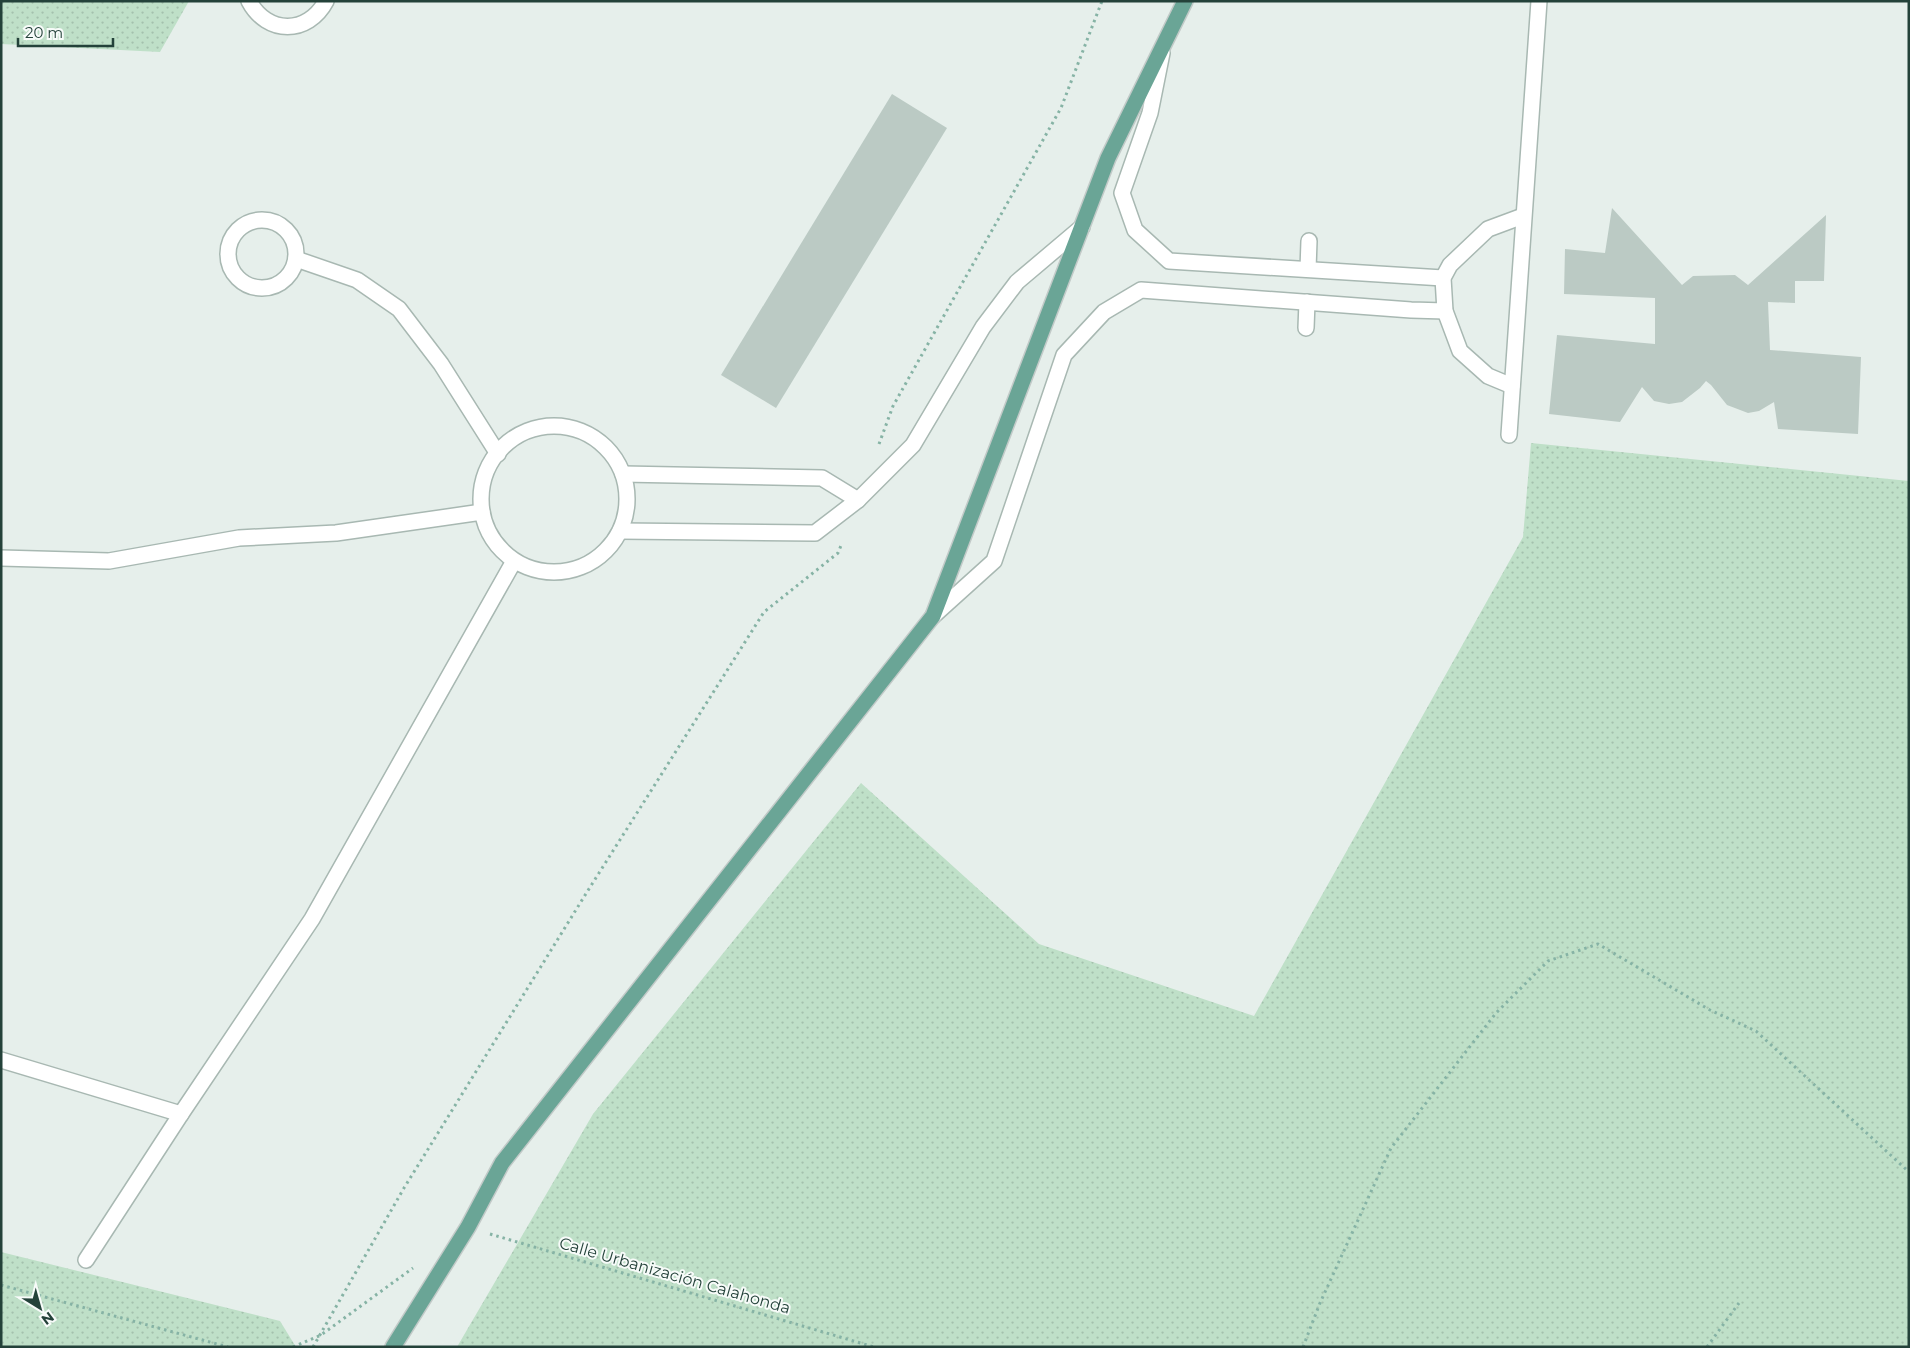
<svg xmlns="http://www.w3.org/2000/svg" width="1910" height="1348" viewBox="0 0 1910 1348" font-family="Montserrat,sans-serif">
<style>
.green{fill:url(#green-dots)}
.building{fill:#bbcac4}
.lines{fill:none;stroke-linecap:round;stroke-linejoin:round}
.minor-casing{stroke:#a8b8b2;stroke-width:18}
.major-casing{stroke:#c2cac8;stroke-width:18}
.path{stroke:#86b3a5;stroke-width:3;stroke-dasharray:2.5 4;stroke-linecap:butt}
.minor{stroke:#fff;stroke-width:15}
.major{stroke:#6aa596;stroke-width:15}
.labels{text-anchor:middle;stroke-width:4;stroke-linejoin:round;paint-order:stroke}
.street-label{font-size:16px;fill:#24423a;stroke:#f7fbf9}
</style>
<defs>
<pattern id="green-dots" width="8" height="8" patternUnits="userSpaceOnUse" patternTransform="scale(1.25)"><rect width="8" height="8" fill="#bfe0c8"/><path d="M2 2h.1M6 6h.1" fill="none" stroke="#a4c1ad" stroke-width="1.8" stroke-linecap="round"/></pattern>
</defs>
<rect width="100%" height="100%" fill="#e6efeb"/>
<g class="green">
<path d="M1 1H189L160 52 1 44Z"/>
<path d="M1531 443 1909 481V1347H457L593 1114 861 783 1039 944 1254 1016 1523 537Z"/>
<path d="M1 1252 280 1321 296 1347H1Z"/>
</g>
<g class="building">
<path d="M892 94 947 128 776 408 721 375Z"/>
<path d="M1612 208 1682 285 1693 276 1735 275 1748 285 1826 215 1824 281H1795V303L1768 302 1770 350 1861 357 1858 434 1778 429 1774 402 1759 411 1748 413 1727 405 1711 385 1706 381 1700 388 1682 402 1669 404 1654 401 1642 387 1620 422 1549 414 1557 335 1655 344V298L1564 294 1565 249 1605 253Z"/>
</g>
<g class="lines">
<g class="minor-casing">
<g id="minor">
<path d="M249 1C267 35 308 35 326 1"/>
<path d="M1162 53 1150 113 1122 193 1135 230 1169 261 1443 278"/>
<circle cx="262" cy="254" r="34"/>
<path d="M296 259 357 280 399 309 441 364 498 454"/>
<path d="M1308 269 1309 241"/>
<path d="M1306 328 1307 302"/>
<path d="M1512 386 1488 376 1460 351 1445 311 1443 278 1450 265 1488 229 1523 216"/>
<circle cx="554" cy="499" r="73"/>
<path d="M1509 435 1539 1"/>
<path d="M623 474 822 478 858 500"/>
<path d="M620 531 815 533 858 500 913 445 983 327 1017 282 1082 227"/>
<path d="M1 558 109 561 239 538 336 533 482 512"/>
<path d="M933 616 994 561 1064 355 1104 312 1141 290 1411 310 1445 311"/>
<path d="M1 1060 181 1114"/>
<path d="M86 1260 181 1114 312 919 514 561"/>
</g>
</g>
<g class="major-casing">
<path id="major" d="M393 1347 468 1227 502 1163 933 616 1108 158 1185 1"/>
</g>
<g class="path">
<path d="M879 444 893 406 1061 108 1102 1"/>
<path d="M490 1234 874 1347"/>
<path d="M1 1285 228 1347"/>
<path d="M293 1347 321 1335 413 1268"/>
<path d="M313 1347 404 1188 587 892 764 612 838 553 842 543"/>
<path d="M1303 1347 1320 1303 1391 1148 1496 1013 1548 961 1598 944 1710 1010 1756 1031 1909 1172"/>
<path d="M1707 1347 1739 1303"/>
</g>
<use href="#minor" class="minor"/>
<use href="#major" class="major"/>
</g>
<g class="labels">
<g class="street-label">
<text transform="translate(675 1275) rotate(16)" y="6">Calle Urbanización Calahonda</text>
</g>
</g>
<rect width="1910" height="1348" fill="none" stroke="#24423a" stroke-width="5"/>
<g transform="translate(40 1308) rotate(143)" stroke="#f7fbf9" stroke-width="4" paint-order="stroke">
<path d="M0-4L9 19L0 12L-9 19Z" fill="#24423a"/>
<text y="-8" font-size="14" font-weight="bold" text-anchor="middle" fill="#24423a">N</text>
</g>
<path d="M18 38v8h95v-8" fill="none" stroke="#24423a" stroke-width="2.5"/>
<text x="25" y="38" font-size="15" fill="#24423a" stroke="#f7fbf9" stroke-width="4" paint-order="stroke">20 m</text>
</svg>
